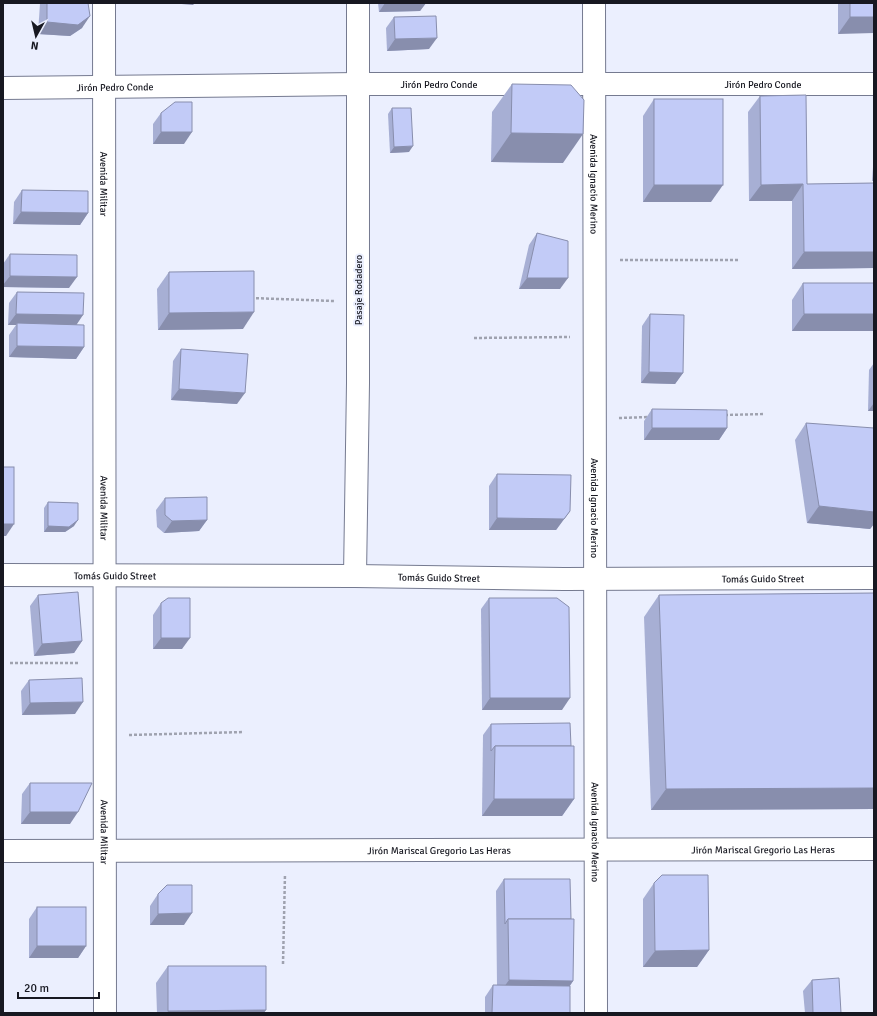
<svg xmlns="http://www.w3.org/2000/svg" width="877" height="1016" viewBox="0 0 877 1016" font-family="Signika,sans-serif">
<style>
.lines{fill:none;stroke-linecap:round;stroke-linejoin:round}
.street-casing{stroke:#757a90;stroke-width:24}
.path{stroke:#9fa2af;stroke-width:2.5;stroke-dasharray:3 2;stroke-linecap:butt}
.street{stroke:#fff;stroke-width:22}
.wall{fill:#a7afd4}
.shaded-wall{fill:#888ead}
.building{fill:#c2cbf7;stroke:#888ead}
.labels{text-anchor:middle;stroke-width:4;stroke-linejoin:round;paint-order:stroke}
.street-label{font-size:10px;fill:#171821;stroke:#ebeffe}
</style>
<rect width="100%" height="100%" fill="#ebeffe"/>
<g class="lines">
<g class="street-casing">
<g id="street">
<path id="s1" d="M104 3 105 1013"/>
<path id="s2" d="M594 3 596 1013"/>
<path id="s3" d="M3 88 358 84H874"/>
<path id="s4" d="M3 575 355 576 564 579 874 578"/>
<path d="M355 576 358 383V3"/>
<path id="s5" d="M3 851 874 849"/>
</g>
</g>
<g class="path">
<path d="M620 260H739"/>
<path d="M251 298 334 301"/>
<path d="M474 338 570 337"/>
<path d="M725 415 765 414"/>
<path d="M619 418 648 417"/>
<path d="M10 663H79"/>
<path d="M129 735 244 732"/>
<path d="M283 964 285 874"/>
</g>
<use href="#street" class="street"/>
</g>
<g class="wall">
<path d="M40 3H88L82 28 70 36 38 34Z"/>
<path d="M378 3H426L420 11 379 12Z"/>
<path d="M838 3H874L838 34Z"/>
<path d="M394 17 429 49 387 51 386 28Z"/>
<path d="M512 84 563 163 491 162 492 112Z"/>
<path d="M760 96 807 184 874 183V268L792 269V201H749L748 112Z"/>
<path d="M654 99 711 202H643V116Z"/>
<path d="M392 108 409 152 390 153 388 114Z"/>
<path d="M161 113 184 144H153V124Z"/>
<path d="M874 153V181H872Z"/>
<path d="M22 190 88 213 80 225 13 224 14 202Z"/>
<path d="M537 233 560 289H519L529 245Z"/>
<path d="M10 254 69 288 3 287V264Z"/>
<path d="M169 272 243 329 158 330 157 289Z"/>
<path d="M803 283H874V331H792V300Z"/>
<path d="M17 292 76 325 84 347 76 359 9 357V335L16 325H8L9 303Z"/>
<path d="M650 314 683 373 675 384 641 383 642 326Z"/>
<path d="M181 349 237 404 171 400 173 361Z"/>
<path d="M874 363V411H868L869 370Z"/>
<path d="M652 409 727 428 719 440H644V421Z"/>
<path d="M806 423 874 431V524L870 529 807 523 795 440Z"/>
<path d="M497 474 570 511 556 530H489V486Z"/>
<path d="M165 498 207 520 199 531 164 533 157 527 156 510Z"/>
<path d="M48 502 74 526 65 532H44V508Z"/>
<path d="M874 593V809L651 810 644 617 659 595Z"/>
<path d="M38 595 82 641 74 653 34 656 30 606Z"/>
<path d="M489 598 562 710H482L481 609Z"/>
<path d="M161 603 182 649H153V615Z"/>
<path d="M29 680 75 714 22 715 21 691Z"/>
<path d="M491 724 571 746 574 799 562 816H482L483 735Z"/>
<path d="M30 783 70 824H21L22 794Z"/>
<path d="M504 879 571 919 573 981 570 986V1013H485V997L493 985H497L496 891Z"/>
<path d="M654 883 709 950 697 967H643V899Z"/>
<path d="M874 888V974L873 889Z"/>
<path d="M158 894 184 925H150V906Z"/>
<path d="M37 907 86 946 78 958H29V919Z"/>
<path d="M168 966 264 1013H157L156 983Z"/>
<path d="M812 980 841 1013H805L803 991Z"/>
</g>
<g class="shaded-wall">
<path d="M170 3H195L193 5Z"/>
<path d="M385 3H426L420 11 379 12Z"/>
<path d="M90 16 82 28 70 36 38 34 47 22Z"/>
<path d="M850 17H874V33L838 34Z"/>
<path d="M437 38 429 49 387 51 395 39Z"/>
<path d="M161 132H192L184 144H153Z"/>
<path d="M511 133 583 134 563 163 491 162Z"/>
<path d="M413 146 409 152 390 153 394 147Z"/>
<path d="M803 184 792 201H749L761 185Z"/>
<path d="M654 185H723L711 202H643Z"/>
<path d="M21 212 88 213 80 225 13 224Z"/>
<path d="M804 252H874V268L792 269Z"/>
<path d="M10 276 77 277 69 288 3 287V285Z"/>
<path d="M527 278H568L560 289H519Z"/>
<path d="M254 312 243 329 158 330 169 313Z"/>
<path d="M16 314 83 315 75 327 17 323 16 325H8Z"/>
<path d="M804 314H874V331H792Z"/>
<path d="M17 346 84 347 76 359 9 357Z"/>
<path d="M649 372 683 373 675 384 641 383Z"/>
<path d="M179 389 245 393 237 404 171 400Z"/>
<path d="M874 403V411H868Z"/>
<path d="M652 428H727L719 440H644Z"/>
<path d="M819 506 874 512V524L870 529 807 523Z"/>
<path d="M570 511 556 530H489L497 518Z"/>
<path d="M78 520 74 526 65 532H44L48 526Z"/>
<path d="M207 520 199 531 164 533 172 521Z"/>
<path d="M3 524H14L6 536H3Z"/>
<path d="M161 638H190L182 649H153Z"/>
<path d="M82 641 74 653 34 656 42 644Z"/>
<path d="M490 698H570L562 710H482Z"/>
<path d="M83 702 75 714 22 715 30 703Z"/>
<path d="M874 788V809L651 810 666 789Z"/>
<path d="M494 799H574L562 816H482Z"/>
<path d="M30 812H78L70 824H21Z"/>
<path d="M192 913 184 925H150L158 914Z"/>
<path d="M37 946H86L78 958H29Z"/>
<path d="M709 950 697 967H643L655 951Z"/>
<path d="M509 980 573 981 562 997H497Z"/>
<path d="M266 1010 264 1013H167L168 1011Z"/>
</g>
<g class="building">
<path d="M47 3H88L90 16 78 25 47 22Z"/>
<rect x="850" y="3" width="24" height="14"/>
<path d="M436 16 437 38 395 39 394 17Z"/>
<path d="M512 84 571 85 584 100 583 134 511 133Z"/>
<path d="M806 95 807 184 874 183V252H804L803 184 761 185 760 96Z"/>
<rect x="654" y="99" width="69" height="86"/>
<path d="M175 102H192V132H161V113Z"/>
<path d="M392 108H411L413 146 394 147Z"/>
<path d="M22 190 88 191V213L21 212Z"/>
<path d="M537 233 568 241V278H527Z"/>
<path d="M10 254 77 255V277L10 276Z"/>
<path d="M254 271V312L169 313V272Z"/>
<path d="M803 283H874V314H804Z"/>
<path d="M17 292 84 293 83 315 16 314Z"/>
<path d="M650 314 684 315 683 373 649 372Z"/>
<path d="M17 323 84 325V347L17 346Z"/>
<path d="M181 349 248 354 245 393 179 389Z"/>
<path d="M652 409 727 410V428H652Z"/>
<path d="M806 423 874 428V512L819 506Z"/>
<rect x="3" y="467" width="11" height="57"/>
<path d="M497 474 571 475 570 511 564 519 497 518Z"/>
<path d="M207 497V520L172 521 165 515V498Z"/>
<path d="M48 502 78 503V520L69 527 48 526Z"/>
<path d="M78 592 82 641 42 644 38 595Z"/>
<path d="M874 593V788L666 789 659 595Z"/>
<path d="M168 598H190V638H161V603Z"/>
<path d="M489 598H557L569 607 570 698H490Z"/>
<path d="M82 678 83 702 30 703 29 680Z"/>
<path d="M570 723 571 746H495L491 751V724Z"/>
<path d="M495 746H574V799H494Z"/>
<path d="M30 783H92L78 812H30Z"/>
<path d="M662 875H708L709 950 655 951 654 883Z"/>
<path d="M504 879H570L571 919H508L505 924Z"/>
<path d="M167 885H192V913L158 914V894Z"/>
<rect x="37" y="907" width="49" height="39"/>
<path d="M508 919H574L573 981 509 980Z"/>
<path d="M168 966H266V1010L168 1011Z"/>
<path d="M839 978 841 1013H813L812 980Z"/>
<path d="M493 985 570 986V1013H492Z"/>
</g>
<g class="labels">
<g class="street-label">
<text dy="4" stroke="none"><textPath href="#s3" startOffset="436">Jirón Pedro Conde</textPath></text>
<text dy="4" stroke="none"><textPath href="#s3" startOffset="760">Jirón Pedro Conde</textPath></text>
<text dy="4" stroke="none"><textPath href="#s3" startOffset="112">Jirón Pedro Conde</textPath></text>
<text dy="4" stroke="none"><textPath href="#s1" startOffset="181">Avenida Militar</textPath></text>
<text dy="4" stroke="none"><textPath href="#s2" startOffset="181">Avenida Ignacio Merino</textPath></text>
<text transform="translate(358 290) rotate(-90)" y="4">Pasaje Rodadero</text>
<text dy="4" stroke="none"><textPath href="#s1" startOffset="505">Avenida Militar</textPath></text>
<text dy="4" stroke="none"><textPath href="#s2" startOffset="505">Avenida Ignacio Merino</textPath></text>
<text dy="4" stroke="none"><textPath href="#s4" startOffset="112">Tomás Guido Street</textPath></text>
<text dy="4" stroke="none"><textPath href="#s4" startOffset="436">Tomás Guido Street</textPath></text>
<text dy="4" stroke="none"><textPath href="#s4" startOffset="760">Tomás Guido Street</textPath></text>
<text dy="4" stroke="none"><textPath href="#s1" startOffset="829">Avenida Militar</textPath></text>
<text dy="4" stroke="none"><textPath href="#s2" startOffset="829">Avenida Ignacio Merino</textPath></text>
<text dy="4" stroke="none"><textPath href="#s5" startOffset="760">Jirón Mariscal Gregorio Las Heras</textPath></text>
<text dy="4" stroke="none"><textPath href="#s5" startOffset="436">Jirón Mariscal Gregorio Las Heras</textPath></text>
</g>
</g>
<rect width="877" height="1016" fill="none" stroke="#171821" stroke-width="8"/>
<g transform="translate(36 36) rotate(188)" stroke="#ebeffe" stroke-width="3" paint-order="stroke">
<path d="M0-3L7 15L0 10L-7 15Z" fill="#171821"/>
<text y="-6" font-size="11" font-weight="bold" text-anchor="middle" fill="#171821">N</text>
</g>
<path d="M18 992v6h81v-6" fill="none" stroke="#171821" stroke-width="2"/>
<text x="24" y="992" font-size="12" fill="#171821" stroke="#ebeffe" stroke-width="3" paint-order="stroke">20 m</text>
</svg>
